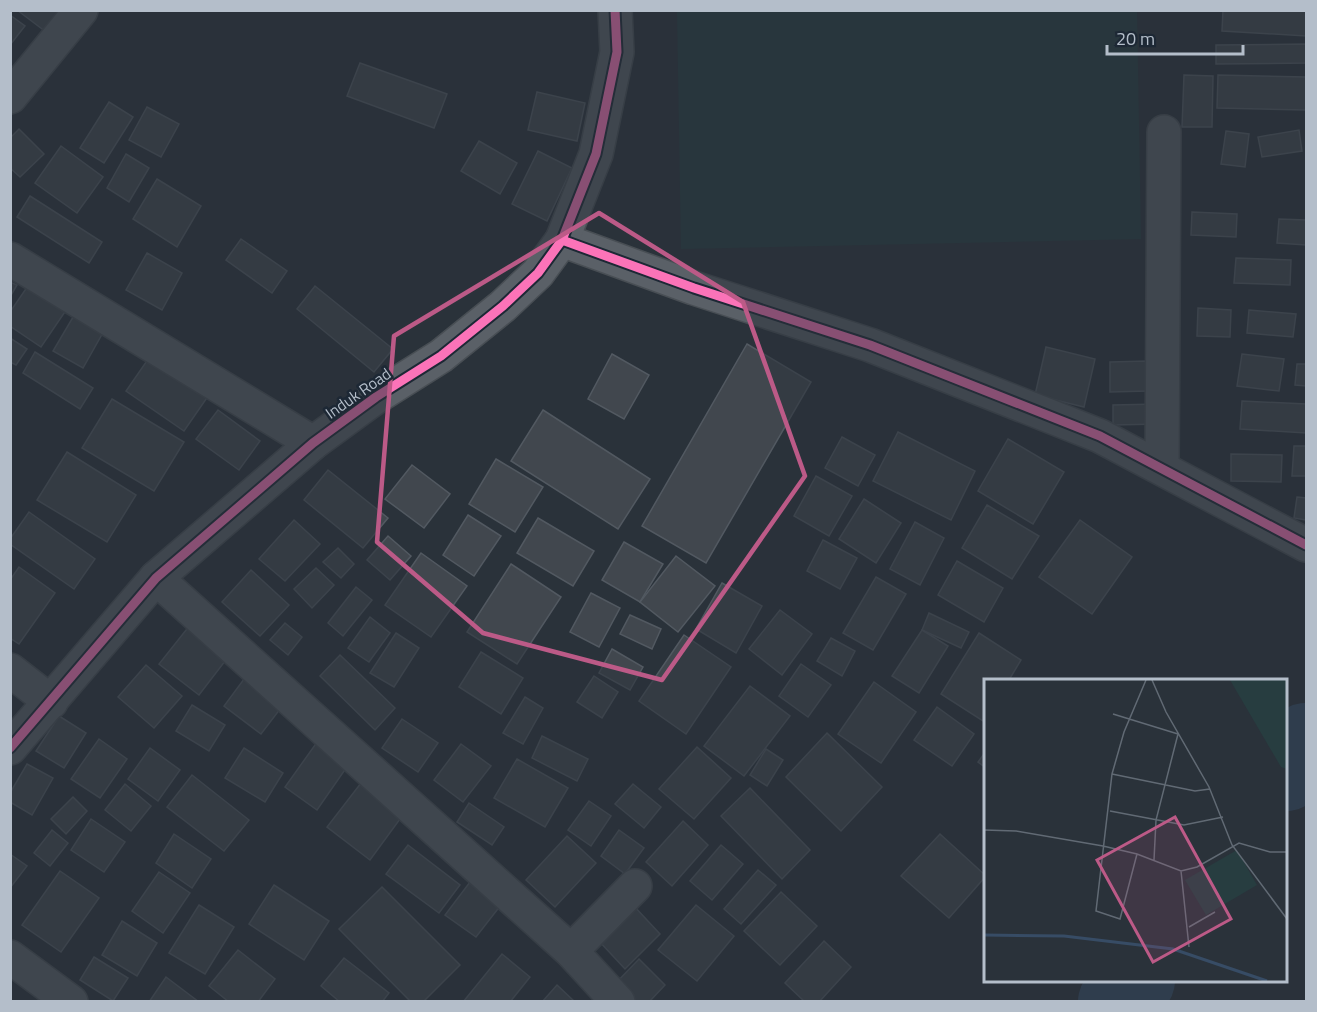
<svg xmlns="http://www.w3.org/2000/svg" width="1317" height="1012" viewBox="0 0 1317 1012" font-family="'Titillium Web',sans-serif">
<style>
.green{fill:#273d40}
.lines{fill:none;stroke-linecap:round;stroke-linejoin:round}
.river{stroke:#374c65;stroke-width:82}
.building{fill:#41474e;stroke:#525961;stroke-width:1.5}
.street-casing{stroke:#484e54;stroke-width:36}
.street{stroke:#5a6067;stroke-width:33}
.cycleway-casing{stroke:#1d2835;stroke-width:13}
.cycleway{stroke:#fb73b8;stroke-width:9}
.marked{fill:none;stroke:#bc5a87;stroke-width:4.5;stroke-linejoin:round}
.labels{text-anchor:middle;stroke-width:5;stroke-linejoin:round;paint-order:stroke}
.street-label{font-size:16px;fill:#b4beca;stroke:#1d2835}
.inset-river{fill:none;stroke:#374c65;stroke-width:3}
.inset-road{fill:none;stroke:#616a74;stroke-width:1.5}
.view{fill:#bc5a87;fill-opacity:0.15;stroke:#bc5a87;stroke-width:3}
.inset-edge{fill:none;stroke:#b4beca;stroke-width:3}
</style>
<rect width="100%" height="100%" fill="#2a323a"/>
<path class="green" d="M677 11H1137L1141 239 681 249Z"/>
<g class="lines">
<g class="river">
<path d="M1286 770 1306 744"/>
<path d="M1119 1002 1134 980"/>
</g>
</g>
<g class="building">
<path d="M17 10H64L50 35Z"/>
<path d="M1223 10H1306V36L1222 31Z"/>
<path d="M10 15 25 26 10 45Z"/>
<path d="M1306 44V63L1216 64V45Z"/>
<path d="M360 63 447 94 434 128 347 96Z"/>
<path d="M1184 75 1213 76 1212 127H1182Z"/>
<path d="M1218 75 1306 77V110L1217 108Z"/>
<path d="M537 92 585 103 577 141 528 130Z"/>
<path d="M109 102 133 117 104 163 80 148Z"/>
<path d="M147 107 179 124 161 157 129 140Z"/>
<path d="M19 129 44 154 20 177 10 168V138Z"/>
<path d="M1299 130 1302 151 1262 157 1258 137Z"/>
<path d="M1226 131 1249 134 1245 167 1221 164Z"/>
<path d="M479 141 517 163 500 194 461 171Z"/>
<path d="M61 146 103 177 77 213 35 183Z"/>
<path d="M538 151 572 168 547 221 512 204Z"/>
<path d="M126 154 149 168 129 202 107 188Z"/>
<path d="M157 179 201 206 177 247 133 219Z"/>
<path d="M30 196 102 242 89 263 17 217Z"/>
<path d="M1192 212 1237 214 1236 237 1191 235Z"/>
<path d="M1279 219 1306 220V245L1277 243Z"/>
<path d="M241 239 287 271 272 293 226 260Z"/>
<path d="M147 253 182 273 162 310 126 290Z"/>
<path d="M1236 258 1291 260 1290 285 1234 283Z"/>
<path d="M34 277 71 303 41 347 10 326V312Z"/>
<path d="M10 282 17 285 10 297Z"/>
<path d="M315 286 393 349 374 372 297 309Z"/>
<path d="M1198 308 1231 310 1230 337 1197 336Z"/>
<path d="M1249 310 1296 314 1293 337 1247 333Z"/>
<path d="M76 312 105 329 83 368 53 351Z"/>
<path d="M10 338 27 349 16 365 10 362Z"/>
<path d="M747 344 811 382 706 563 642 526Z"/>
<path d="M1046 347 1095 359 1084 407 1035 395Z"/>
<path d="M35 352 93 388 80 409 23 373Z"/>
<path d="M153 352 211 392 184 431 126 391Z"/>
<path d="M612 354 649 375 624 419 588 399Z"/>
<path d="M1242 354 1284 359 1279 391 1237 386Z"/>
<path d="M1147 361 1148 391 1110 392V362Z"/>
<path d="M1297 364H1306V386L1295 385Z"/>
<path d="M112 399 184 442 154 491 82 448Z"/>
<path d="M1242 401 1306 404V433L1240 429Z"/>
<path d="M1159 404V424L1113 425V405Z"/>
<path d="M218 410 260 441 239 470 196 439Z"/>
<path d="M543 410 650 479 618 529 511 461Z"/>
<path d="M898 432 975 471 951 520 873 481Z"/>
<path d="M842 437 875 455 858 486 825 468Z"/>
<path d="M1008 439 1064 472 1033 524 978 491Z"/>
<path d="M1294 446H1306V476H1292Z"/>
<path d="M67 452 136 495 107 542 37 500Z"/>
<path d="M1231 454 1282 455 1281 482 1231 481Z"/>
<path d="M496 459 543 487 515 532 469 504Z"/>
<path d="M412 465 450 494 424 528 385 499Z"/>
<path d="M328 470 388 518 363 548 304 500Z"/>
<path d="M816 476 852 496 829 536 794 516Z"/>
<path d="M1297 497 1306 498V520L1294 518Z"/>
<path d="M864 499 901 523 876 563 839 539Z"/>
<path d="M987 505 1039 536 1012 579 962 548Z"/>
<path d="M29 512 95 559 74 589 10 544V539Z"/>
<path d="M468 515 501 536 474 576 443 555Z"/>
<path d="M538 518 594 551 573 586 517 553Z"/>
<path d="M294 520 320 544 285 581 259 559Z"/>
<path d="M1080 520 1132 557 1092 614 1039 577Z"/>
<path d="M915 522 944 538 920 585 890 569Z"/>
<path d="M388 536 411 556 390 580 367 560Z"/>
<path d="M823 540 857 558 840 589 807 571Z"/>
<path d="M624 542 663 564 640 602 602 580Z"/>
<path d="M338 548 354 564 341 578 323 562Z"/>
<path d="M421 553 467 586 431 637 385 605Z"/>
<path d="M676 556 715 586 678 632 640 602Z"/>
<path d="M957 561 1003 588 984 622 938 595Z"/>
<path d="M511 564 561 597 517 664 467 632Z"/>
<path d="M19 567 55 593 19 644 10 638V580Z"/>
<path d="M316 568 334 585 312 608 294 589Z"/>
<path d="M251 570 289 605 260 636 222 602Z"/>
<path d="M876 577 906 594 873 650 843 633Z"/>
<path d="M722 583 762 606 736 653 696 629Z"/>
<path d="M356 587 372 600 343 636 328 623Z"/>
<path d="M591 593 620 608 599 647 570 632Z"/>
<path d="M780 610 812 634 782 675 749 649Z"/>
<path d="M929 613 969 632 961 648 922 630Z"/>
<path d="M630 615 661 629 652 649 620 634Z"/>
<path d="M370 617 390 633 369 662 348 648Z"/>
<path d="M285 623 302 637 288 655 270 640Z"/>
<path d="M190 625 229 656 199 695 159 664Z"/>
<path d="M922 630 948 646 919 693 892 676Z"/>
<path d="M396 633 419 648 394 687 370 673Z"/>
<path d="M979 633 1021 660 1009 680H986L983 721 941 694Z"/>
<path d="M684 635 731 667 686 734 639 701Z"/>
<path d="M831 638 855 651 842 676 817 661Z"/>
<path d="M612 649 643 667 630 690 599 673Z"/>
<path d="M481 652 523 678 501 714 459 687Z"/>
<path d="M340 655 395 708 375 730 320 676Z"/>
<path d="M801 664 831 685 808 717 779 696Z"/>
<path d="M146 665 182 696 154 728 118 697Z"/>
<path d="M247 675 284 704 261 734 224 706Z"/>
<path d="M594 676 618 692 602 718 577 702Z"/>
<path d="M874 682 916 712 881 763 838 734Z"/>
<path d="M750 686 790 716 744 776 704 746Z"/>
<path d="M525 697 543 708 523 744 503 733Z"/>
<path d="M192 705 225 725 209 751 176 731Z"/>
<path d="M937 707 974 734 952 766 914 740Z"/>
<path d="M59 716 86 733 64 768 36 751Z"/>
<path d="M402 719 438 743 418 772 382 748Z"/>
<path d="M827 733 882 787 841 831 786 777Z"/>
<path d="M542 736 588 759 577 781 532 758Z"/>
<path d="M320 738 351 761 317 810 285 787Z"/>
<path d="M99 739 127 759 100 798 71 779Z"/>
<path d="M461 744 491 766 463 802 434 780Z"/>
<path d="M697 747 731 778 694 819 659 789Z"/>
<path d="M150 748 180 770 158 801 128 779Z"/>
<path d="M244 748 283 773 265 802 225 778Z"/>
<path d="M766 749 783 760 767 786 750 775Z"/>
<path d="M986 751V768L978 762Z"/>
<path d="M517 759 568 788 545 827 494 798Z"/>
<path d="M27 764 53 778 32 815 10 802V793Z"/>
<path d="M192 775 249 820 224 851 167 807Z"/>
<path d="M361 783 403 815 370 860 327 827Z"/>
<path d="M125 784 151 806 131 831 105 810Z"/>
<path d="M633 784 661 807 644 828 615 804Z"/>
<path d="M750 788 810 850 782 879 721 816Z"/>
<path d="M73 797 87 811 66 834 51 819Z"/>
<path d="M589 801 611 816 591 846 568 830Z"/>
<path d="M469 803 504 827 492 845 457 822Z"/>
<path d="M91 819 125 842 104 872 71 850Z"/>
<path d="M683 821 708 845 672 886 646 862Z"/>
<path d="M52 830 68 843 50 866 34 853Z"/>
<path d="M619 830 644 848 625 874 601 856Z"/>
<path d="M174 834 211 859 192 888 156 863Z"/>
<path d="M940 834 986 876 949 918 901 876Z"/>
<path d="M567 836 596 863 555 907 526 880Z"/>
<path d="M408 845 460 885 439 913 386 874Z"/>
<path d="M721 845 743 864 712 900 690 881Z"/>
<path d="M10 854 27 866 10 888Z"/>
<path d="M758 870 776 885 741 924 724 909Z"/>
<path d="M60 871 99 898 61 952 22 925Z"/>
<path d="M159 872 190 893 163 933 132 911Z"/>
<path d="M470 882 501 905 476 937 445 915Z"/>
<path d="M274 885 329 921 304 960 249 924Z"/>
<path d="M382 887 460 965 423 1002H411L339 929Z"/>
<path d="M781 892 817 926 780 965 744 931Z"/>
<path d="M199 905 234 927 205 974 169 953Z"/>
<path d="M633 905 660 934 625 969 598 940Z"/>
<path d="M696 905 734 936 697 981 658 950Z"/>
<path d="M122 921 157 943 137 976 102 955Z"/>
<path d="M824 941 851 967 819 1002H805L785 983Z"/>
<path d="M238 950 275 979 258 1002H229L209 986Z"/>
<path d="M502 954 530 977 510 1002H463Z"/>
<path d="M94 957 128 978 113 1001 80 980Z"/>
<path d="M344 958 389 993 382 1002H340L321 986Z"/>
<path d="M639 959 665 985 649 1002H630L613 986Z"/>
<path d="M166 977 199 1002H149Z"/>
<path d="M557 985 575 1002H542Z"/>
</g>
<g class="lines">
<g class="street-casing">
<g id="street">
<path d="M10 97 81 10"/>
<path d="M562 240 694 288 870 345 1100 436 1306 545"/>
<path d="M10 259 313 443"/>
<path d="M1162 467 1164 132"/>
<path d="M156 578 571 951 618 1002"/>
<path d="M10 670 51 702"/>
<path d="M10 748 156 578 313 443 376 397 441 356 503 306 538 273 562 240 596 154 617 52 615 10"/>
<path d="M571 951 635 886"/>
<path d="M10 957 71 1002"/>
</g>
</g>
<use href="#street" class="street"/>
<g class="cycleway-casing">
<g id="cycleway">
<path d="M562 240 694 288 870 345 1100 436 1306 545"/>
<path d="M10 748 156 578 313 443 376 397 441 356 503 306 538 273 562 240 596 154 617 52 615 10"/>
</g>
</g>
<use href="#cycleway" class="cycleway"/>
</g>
<path d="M0 0H1317V1012H0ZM599 213 743 302 805 476 662 680 483 633 377 542 394 336Z" fill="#2a323a" fill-opacity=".55" fill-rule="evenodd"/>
<path class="marked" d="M599 213 743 302 805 476 662 680 483 633 377 542 394 336Z"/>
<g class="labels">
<g class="street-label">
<text transform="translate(358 393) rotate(-35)" y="6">Induk Road</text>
</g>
</g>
<g transform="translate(984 679)">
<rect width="303" height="303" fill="#2a323a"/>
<path d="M246 1H303V90L297 88ZM253 171 273 206 222 236 201 201Z" fill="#273d40"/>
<path class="inset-river" d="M0 256 80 257 189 270 283 302"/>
<path class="inset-road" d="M168 1 182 33 225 108 248 166 303 240M129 35 194 55M128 95 211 112 226 110M126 132 200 146 239 138M0 151 32 152 119 167 153 175 197 192 213 188 255 164 286 173H303M153 175 136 240 112 232 128 95 140 53 162 1M170 181 172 141 194 55M197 192 205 268M205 248 231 233"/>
<path class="view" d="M191 138 247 240 169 283 113 181Z"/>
<rect width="303" height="303" class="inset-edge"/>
</g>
<rect width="1317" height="1012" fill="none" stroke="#b4beca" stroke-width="24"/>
<path d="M1107 45v9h136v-9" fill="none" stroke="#b4beca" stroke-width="3"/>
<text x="1116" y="45" font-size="18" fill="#b4beca" stroke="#1d2835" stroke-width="4.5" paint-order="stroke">20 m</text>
</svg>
